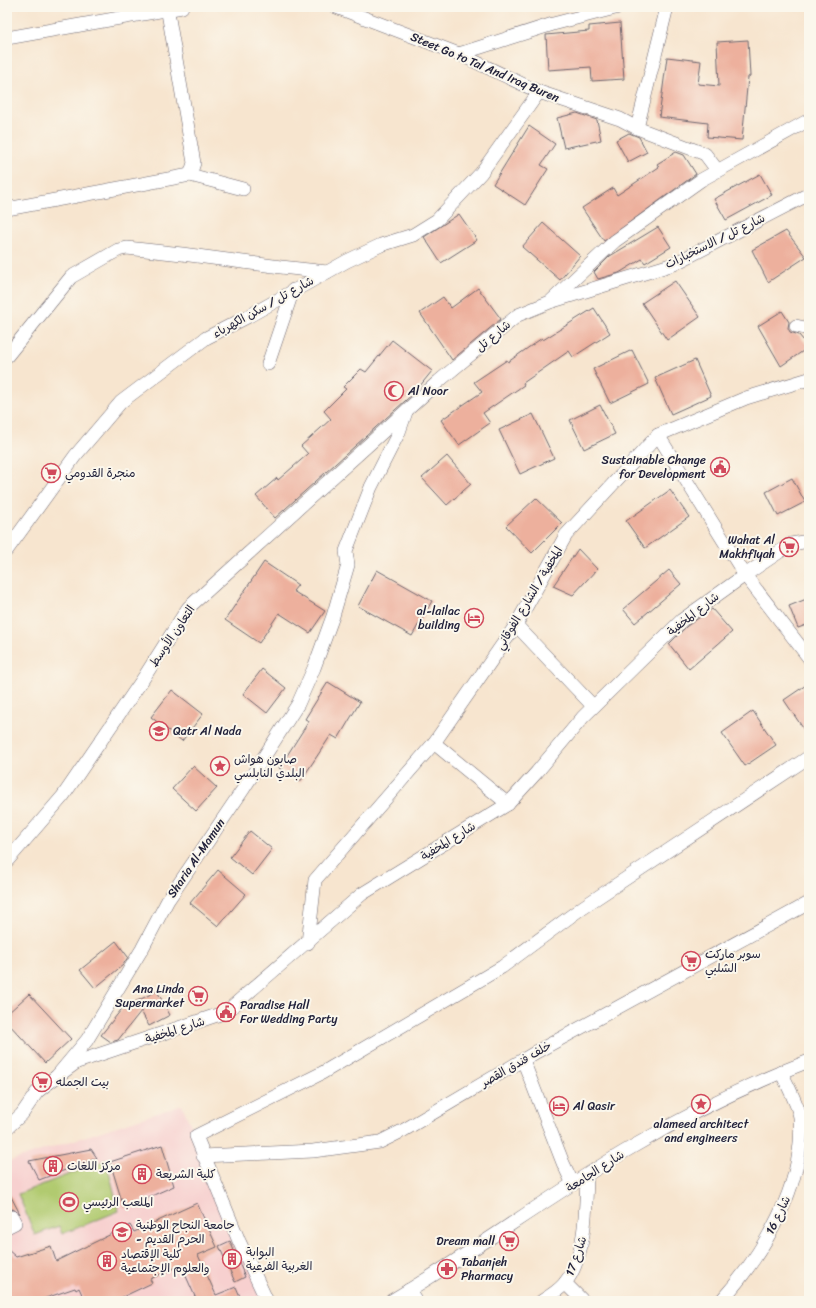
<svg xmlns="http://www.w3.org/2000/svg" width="816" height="1308" viewBox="0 0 816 1308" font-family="Sriracha,'Playpen Sans Arabic',sans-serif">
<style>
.built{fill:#f7d0cf}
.green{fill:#b1ca6f;stroke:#6a7655}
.building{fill:#edb09d}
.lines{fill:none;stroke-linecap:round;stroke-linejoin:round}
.minor-casing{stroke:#6d666f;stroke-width:14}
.minor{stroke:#fff;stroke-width:13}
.labels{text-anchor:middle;stroke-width:4;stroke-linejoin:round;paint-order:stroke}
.street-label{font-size:12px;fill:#22223b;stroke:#fbf7ec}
.poi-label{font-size:12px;fill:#22223b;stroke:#fbf7ec;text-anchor:start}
</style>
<rect width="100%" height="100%" fill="#fbf7ec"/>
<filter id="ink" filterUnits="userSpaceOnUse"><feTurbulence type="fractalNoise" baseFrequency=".025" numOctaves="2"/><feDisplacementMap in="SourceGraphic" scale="8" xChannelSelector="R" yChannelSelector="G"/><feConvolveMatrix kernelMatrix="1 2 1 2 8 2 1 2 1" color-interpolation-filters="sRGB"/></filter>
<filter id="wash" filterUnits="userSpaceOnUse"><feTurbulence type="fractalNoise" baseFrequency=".012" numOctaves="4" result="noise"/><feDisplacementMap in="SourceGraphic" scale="16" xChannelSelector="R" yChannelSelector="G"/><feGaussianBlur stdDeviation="0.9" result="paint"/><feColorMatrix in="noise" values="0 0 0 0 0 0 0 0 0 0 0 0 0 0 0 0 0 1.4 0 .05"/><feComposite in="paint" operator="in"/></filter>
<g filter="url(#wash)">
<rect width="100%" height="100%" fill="#f7e5cf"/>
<path class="built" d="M182 1105 268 1301H7V1162Z"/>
<path class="green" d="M106 1160 119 1211 62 1234 59 1226 35 1235 18 1194Z"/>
<g id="blocks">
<g class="building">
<path d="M620 23 624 79 592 81 591 67 548 70 546 35 589 31V26Z"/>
<path d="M748 40 750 76 748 77 742 140 707 137 708 123 659 117 667 57 701 61 698 84 719 86 717 42Z"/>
<path d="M577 113 597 120 601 140 564 148 557 118Z"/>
<path d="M529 126 555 144 541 165 548 169 525 205 493 184Z"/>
<path d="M629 133 639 137 647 152 628 162 616 140Z"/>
<path d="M676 152 684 155 696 174 604 241 582 208 613 188 617 195 659 167 657 164Z"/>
<path d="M760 174 772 195 726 220 714 199Z"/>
<path d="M459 214 477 240 441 263 424 237Z"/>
<path d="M543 223 580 256 560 280 522 247Z"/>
<path d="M658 227 671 247 645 263 642 259 619 273 598 279 594 272 610 256Z"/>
<path d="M786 231 806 257 768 282 752 250Z"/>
<path d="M675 281 700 317 667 340 642 303Z"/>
<path d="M478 288 501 319 452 360 420 313 443 297 451 308Z"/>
<path d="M594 308 610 333 573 357 569 351 523 383 524 385 483 413 490 423 459 445 441 420 482 392 474 382 507 360 508 362 542 338 543 340Z"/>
<path d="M782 311 789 322 788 328 790 332 799 335 809 347 781 366 758 326Z"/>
<path d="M392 340 432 371 415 392 275 518 256 496 277 478 278 480 308 454 301 446 331 419 324 411 346 389 343 387 361 369 366 372Z"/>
<path d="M632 350 649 384 610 403 593 369Z"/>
<path d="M695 360 711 396 671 414 655 378Z"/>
<path d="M600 405 615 434 584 449 570 420Z"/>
<path d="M533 414 554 458 520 474 499 430Z"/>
<path d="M447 456 471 484 447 505 422 478Z"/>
<path d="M792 478 805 502 778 516 766 492Z"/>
<path d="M670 490 689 517 645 548 626 521Z"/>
<path d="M536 498 562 523 532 553 506 526Z"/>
<path d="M578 549 597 569 573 595 553 586Z"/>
<path d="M264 562 298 585 293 591 325 611 310 633 279 613 259 643 225 620Z"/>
<path d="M377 570 432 601 412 636 358 606Z"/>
<path d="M669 570 681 584 635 623 623 609Z"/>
<path d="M809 598V624L798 628 789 606Z"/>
<path d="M712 609 732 632 689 669 669 644 687 626Z"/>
<path d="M262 669 286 688 267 713 243 694Z"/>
<path d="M328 682 360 702 338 739 331 735 300 782 279 768 309 721 305 719Z"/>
<path d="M809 683V737L784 700Z"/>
<path d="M172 690 203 714 182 741 151 717Z"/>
<path d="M753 711 776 745 745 766 722 733Z"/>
<path d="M193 766 217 788 196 811 172 789Z"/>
<path d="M250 831 272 849 252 875 230 857Z"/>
<path d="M218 870 246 894 218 926 190 903Z"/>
<path d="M116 941 128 957 123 965 95 988 80 970Z"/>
<path d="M157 991 170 1015 149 1026 141 1011 118 1040 111 1042 101 1035 125 1005 127 1006Z"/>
<path d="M29 994 71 1039 45 1063 7 1022V1014Z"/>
<path d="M162 1145 174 1186 124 1208 110 1162Z"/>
<path d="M91 1149 97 1158 39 1180 29 1161Z"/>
<path d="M7 1189 20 1214 13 1209 7 1211Z"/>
<path d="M197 1203 217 1247 198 1255 216 1295 236 1287 242 1301H197L181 1265 150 1279 152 1283 114 1301H85L79 1288 76 1290 75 1288 37 1301H7V1249L16 1257 51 1246 56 1261 130 1225 134 1232Z"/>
<path d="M230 1241 245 1277 235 1282 219 1246Z"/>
</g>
</g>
</g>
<g filter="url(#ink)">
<use href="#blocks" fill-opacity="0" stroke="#6d666f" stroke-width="1"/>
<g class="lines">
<g class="minor-casing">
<g id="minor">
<path d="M167 7 194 163 190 175"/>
<path d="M336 7 459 54 539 92 620 119 637 128 705 154 717 170"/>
<path d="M7 38 182 7"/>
<path d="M459 54 553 24 619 7"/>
<path d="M637 128 667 7"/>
<path d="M7 209 190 175 243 189"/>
<path d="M553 301 674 264 809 194"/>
<path d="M796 326 809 329"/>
<path d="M7 356 71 277 118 250 127 248 182 254 281 267 327 272"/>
<path d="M268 364 293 290"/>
<path d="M658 435 745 575 809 658"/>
<path d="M7 550 75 456 121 402 206 338 249 316 347 261 381 245 413 235 437 220 481 173 539 92"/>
<path d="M516 625 593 706"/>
<path d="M434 743 508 804"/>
<path d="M7 861 63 796 143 679 188 608 439 381 518 315 550 302 615 241 701 180 809 120"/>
<path d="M308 943 315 880 434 743 516 625 566 535 658 435 746 398 809 379"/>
<path d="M523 1060 563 1163 573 1184"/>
<path d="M48 1083 77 1062 226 1012 362 894 508 804 537 772 583 717 682 620 745 575 791 544 809 541"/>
<path d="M7 1128 22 1114 37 1092 57 1076 87 1040 142 949 168 900 244 788 298 704 314 668 333 616 348 565 346 551 371 487 399 432 406 412"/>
<path d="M203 1156 313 1151 380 1142 404 1130 538 1051 809 903"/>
<path d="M7 1227 15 1223 12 1217"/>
<path d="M565 1283 583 1301"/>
<path d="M409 1290 416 1301"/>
<path d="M267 1301 239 1241 196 1136 322 1073 502 967 583 907 809 757"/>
<path d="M391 1301C474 1252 551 1194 634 1146 690 1113 749 1084 809 1061"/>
<path d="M542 1301C550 1296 558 1291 564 1284 586 1259 586 1207 587 1175"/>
<path d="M721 1301C764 1253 806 1183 800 1117 798 1105 787 1084 781 1072"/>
</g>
</g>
<use href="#minor" class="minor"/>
</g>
</g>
<defs>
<g id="mosque-ring" transform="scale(1)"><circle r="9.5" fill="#fbf7ec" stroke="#d1495b" stroke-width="1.5"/><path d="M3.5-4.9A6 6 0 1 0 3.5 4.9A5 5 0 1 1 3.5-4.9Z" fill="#d1495b"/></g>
<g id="civic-ring" transform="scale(1)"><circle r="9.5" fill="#fbf7ec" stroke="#d1495b" stroke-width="1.5"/><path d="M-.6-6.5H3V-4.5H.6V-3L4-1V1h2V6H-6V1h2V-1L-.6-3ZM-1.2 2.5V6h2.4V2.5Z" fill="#d1495b"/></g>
<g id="supermarket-ring" transform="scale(1)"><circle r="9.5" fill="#fbf7ec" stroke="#d1495b" stroke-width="1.5"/><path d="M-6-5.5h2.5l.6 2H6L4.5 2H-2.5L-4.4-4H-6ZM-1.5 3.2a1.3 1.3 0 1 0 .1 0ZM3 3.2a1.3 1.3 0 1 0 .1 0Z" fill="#d1495b"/></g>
<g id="hotel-ring" transform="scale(1)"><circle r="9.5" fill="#fbf7ec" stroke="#d1495b" stroke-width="1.5"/><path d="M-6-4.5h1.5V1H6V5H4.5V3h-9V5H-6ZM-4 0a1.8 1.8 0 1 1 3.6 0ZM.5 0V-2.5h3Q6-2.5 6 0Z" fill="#d1495b"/></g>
<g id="school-ring" transform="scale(1)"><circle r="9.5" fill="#fbf7ec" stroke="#d1495b" stroke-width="1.5"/><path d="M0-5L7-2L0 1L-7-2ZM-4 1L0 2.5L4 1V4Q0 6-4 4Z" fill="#d1495b"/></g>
<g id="sight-ring" transform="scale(1)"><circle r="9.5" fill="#fbf7ec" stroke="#d1495b" stroke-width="1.5"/><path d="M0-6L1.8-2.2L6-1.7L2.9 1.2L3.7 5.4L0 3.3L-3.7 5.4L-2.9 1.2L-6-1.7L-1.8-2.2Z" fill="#d1495b"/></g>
<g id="building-ring" transform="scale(1)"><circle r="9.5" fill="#fbf7ec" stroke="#d1495b" stroke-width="1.5"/><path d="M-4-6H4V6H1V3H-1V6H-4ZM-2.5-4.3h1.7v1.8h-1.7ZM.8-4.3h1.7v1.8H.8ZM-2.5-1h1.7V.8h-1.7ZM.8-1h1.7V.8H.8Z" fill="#d1495b"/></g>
<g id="stadium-ring" transform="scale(1)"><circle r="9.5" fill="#fbf7ec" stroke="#d1495b" stroke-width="1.5"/><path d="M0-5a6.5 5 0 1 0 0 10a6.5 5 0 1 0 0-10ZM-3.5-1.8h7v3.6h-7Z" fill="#d1495b"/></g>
<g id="university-ring" transform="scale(1)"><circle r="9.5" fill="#fbf7ec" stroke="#d1495b" stroke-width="1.5"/><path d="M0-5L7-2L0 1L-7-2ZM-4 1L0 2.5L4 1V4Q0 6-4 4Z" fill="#d1495b"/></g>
<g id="pharmacy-ring" transform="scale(1)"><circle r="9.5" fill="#fbf7ec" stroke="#d1495b" stroke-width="1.5"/><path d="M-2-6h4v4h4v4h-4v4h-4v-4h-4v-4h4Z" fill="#d1495b"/></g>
</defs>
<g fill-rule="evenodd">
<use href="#mosque-ring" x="394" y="391"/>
<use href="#civic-ring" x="720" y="467"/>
<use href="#supermarket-ring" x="51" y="473"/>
<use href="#supermarket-ring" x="789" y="547"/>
<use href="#hotel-ring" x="474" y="618"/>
<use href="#school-ring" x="159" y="731"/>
<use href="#sight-ring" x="220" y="766"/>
<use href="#supermarket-ring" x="691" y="961"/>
<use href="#supermarket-ring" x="198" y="996"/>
<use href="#civic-ring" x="226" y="1012"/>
<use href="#supermarket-ring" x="42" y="1082"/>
<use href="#sight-ring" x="701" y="1104"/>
<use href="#hotel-ring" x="559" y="1106"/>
<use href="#building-ring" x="53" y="1166"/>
<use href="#building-ring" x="142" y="1174"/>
<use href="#stadium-ring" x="69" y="1202"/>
<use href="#university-ring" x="122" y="1232"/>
<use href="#supermarket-ring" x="509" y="1241"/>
<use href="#building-ring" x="232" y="1259"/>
<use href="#building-ring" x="107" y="1261"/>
<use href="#pharmacy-ring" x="447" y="1269"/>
</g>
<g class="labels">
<g class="street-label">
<text transform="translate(485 67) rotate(23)" y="4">Steet Go to Tal And Iraq Buren</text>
<text transform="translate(715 241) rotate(-26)" y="4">شارع تل / الاستخبارات</text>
<text transform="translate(263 307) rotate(-29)" y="4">شارع تل / سكن الكهرباء</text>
<text transform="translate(493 336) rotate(-40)" y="4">شارع تل</text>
<text transform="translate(529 598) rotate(-59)" y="4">المخفية / الشارع الفوقاني</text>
<text transform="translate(693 614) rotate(-38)" y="4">شارع المخفية</text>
<text transform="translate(172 636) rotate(-56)" y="4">التعاون الأوسط</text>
<text transform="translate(448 841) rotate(-32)" y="4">شارع المخفية</text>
<text transform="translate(196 858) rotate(-56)" y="4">Sharia Al-Mamun</text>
<text transform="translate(175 1030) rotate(-18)" y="4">شارع المخفية</text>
<text transform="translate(516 1064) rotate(-30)" y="4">خلف فندق القصر</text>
<text transform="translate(595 1171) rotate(-33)" y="4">شارع الجامعة</text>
<text transform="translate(778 1215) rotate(-64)" y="4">شارع 16</text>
<text transform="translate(576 1256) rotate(-70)" y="4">شارع 17</text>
</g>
<g class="poi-label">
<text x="408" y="395">Al Noor</text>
<text x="706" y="464" text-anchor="end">Sustainable Change<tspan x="706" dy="14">for Development</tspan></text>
<text x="65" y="477">منجرة القدومي</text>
<text x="775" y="544" text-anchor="end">Wahat Al<tspan x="775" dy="14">Makhfiyah</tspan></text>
<text x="460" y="615" text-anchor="end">al-lailac<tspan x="460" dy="14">building</tspan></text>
<text x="173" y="735">Qatr Al Nada</text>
<text x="234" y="763">صابون هواش<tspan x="234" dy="14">البلدي النابلسي</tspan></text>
<text x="705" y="958">سوبر ماركت<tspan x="705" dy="14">الشلبي</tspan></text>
<text x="184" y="993" text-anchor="end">Ana Linda<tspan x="184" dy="14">Supermarket</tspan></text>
<text x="240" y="1009">Paradise Hall<tspan x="240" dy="14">For Wedding Party</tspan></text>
<text x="56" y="1086">بيت الجمله</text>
<text x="573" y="1110">Al Qasir</text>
<text x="701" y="1128" text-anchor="middle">alameed architect<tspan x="701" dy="14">and engineers</tspan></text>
<text x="67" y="1170">مركز اللغات</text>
<text x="156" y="1178">كلية الشريعة</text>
<text x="83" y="1206">الملعب الرئيسي</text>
<text x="136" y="1229">جامعة النجاح الوطنية<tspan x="136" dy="14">- الحرم القديم</tspan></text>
<text x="495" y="1245" text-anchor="end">Dream mall</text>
<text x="246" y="1256">البوابة<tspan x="246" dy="14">الغربية الفرعية</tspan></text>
<text x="121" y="1258">كلية الإقتصاد<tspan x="121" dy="14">والعلوم الإجتماعية</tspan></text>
<text x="461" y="1266">Tabanjeh<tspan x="461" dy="14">Pharmacy</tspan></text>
</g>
</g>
<rect width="816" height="1308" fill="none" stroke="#fbf7ec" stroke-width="24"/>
</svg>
